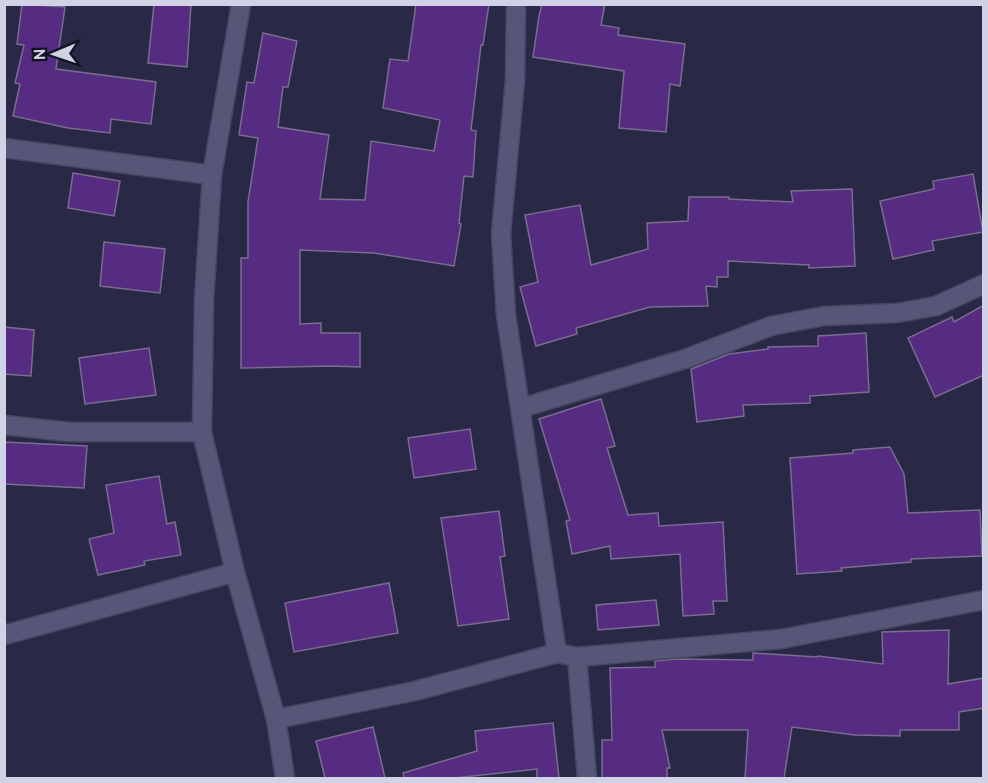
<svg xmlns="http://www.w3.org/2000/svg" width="988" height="783" viewBox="0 0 988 783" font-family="Overpass,sans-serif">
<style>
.building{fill:#562c82;stroke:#7a6c8e;stroke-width:1.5}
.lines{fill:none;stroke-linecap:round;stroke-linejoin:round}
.street-casing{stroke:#474660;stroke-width:21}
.street{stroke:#565678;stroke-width:18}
</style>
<rect width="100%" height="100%" fill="#292947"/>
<g class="building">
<path d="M22 4 65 7 56 69 156 82 151 124 111 119 110 133 68 128 13 116 20 84 15 83 24 45 17 44Z"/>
<path d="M154 4H191L187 67 148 63Z"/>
<path d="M416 4H489L483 45H481L471 130 476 131 473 177 464 176 459 223 461 224 454 266 374 253 300 250V324L321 323V333H360V367L331 366 241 368V258H248V202L258 138 239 135 247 82 254 83 263 33 297 41 288 87H283L278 127 329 135 320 199 365 200 371 141 434 151 440 120 383 108 390 59 408 61Z"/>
<path d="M542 4H605L601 25 619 28 618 35 685 44 680 86 670 84 666 132 619 128 624 71 533 57 539 16Z"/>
<path d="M73 173 120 181 114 216 68 208Z"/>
<path d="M973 174 983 232 932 241 934 250 893 259 880 201 934 189 933 181Z"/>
<path d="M852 189 855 266 809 268V265L728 261V277H717V287L706 286 708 306 650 307 576 328 577 334 536 346 520 287 538 282 525 215 580 205 591 265 648 249 647 223 688 221 689 197H729V199L793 202 791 191Z"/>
<path d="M104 242 165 249 160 293 100 286Z"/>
<path d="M984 305V375L935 397 908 338 952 317 954 322Z"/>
<path d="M4 327 34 330 31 376 4 374Z"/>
<path d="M866 333 869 392 810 396V403L743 405 744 416 697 422 691 369 729 354 768 349V347L818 346V336Z"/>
<path d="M149 348 156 395 85 404 79 358Z"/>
<path d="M601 399 615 446 607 448 628 515 658 513 659 526 723 522 727 601H713L714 614 683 616 680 554 611 559 610 546 572 554 566 521 570 520 539 419Z"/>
<path d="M470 429 476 469 414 478 408 438Z"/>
<path d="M4 442 87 446 84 488 4 484Z"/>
<path d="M890 447 904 474 908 513 980 510 982 556 911 559V562L841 568 842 571 797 574 790 458 853 453V450Z"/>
<path d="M159 476 167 524 175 522 181 555 144 561 145 565 98 575 89 539 114 533 106 485Z"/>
<path d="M499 511 505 556 500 557 509 619 458 626 441 518Z"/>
<path d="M389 583 398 633 294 652 285 603Z"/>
<path d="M656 600 659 625 598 630 596 605Z"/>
<path d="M949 630 948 684 984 678V708L959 712V730H900V736L855 735 792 727 784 778H745L748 730H662L670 768H667V778H602V740H612L610 668 655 667V661L677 659 753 660V653L817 657 818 656 883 664 882 632Z"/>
<path d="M553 723 559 778H537V769L454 778H404L403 773 477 751 475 731Z"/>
<path d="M373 727 385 778H325L316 741Z"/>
</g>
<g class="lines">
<g class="street-casing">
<g id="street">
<path d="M241 4 212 175 204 300 202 432 235 572 276 719 285 778"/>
<path d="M516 4 515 80 501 234 506 315 557 653"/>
<path d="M4 148 212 175"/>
<path d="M521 408 685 359 771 326 824 316 897 313 936 306 984 284"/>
<path d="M4 425 70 432H202"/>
<path d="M4 635 235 572"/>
<path d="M577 657 781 639 984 600"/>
<path d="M276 719 415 691 557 653 577 657 587 778"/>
</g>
</g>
<use href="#street" class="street"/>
</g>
<rect width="988" height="783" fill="none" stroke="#d1d2e6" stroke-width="12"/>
<g transform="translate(54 54) rotate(268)" stroke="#131321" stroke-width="4.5" paint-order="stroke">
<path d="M0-4.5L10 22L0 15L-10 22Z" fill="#d1d2e6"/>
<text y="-9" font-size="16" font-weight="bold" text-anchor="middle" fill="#d1d2e6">N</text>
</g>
</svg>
